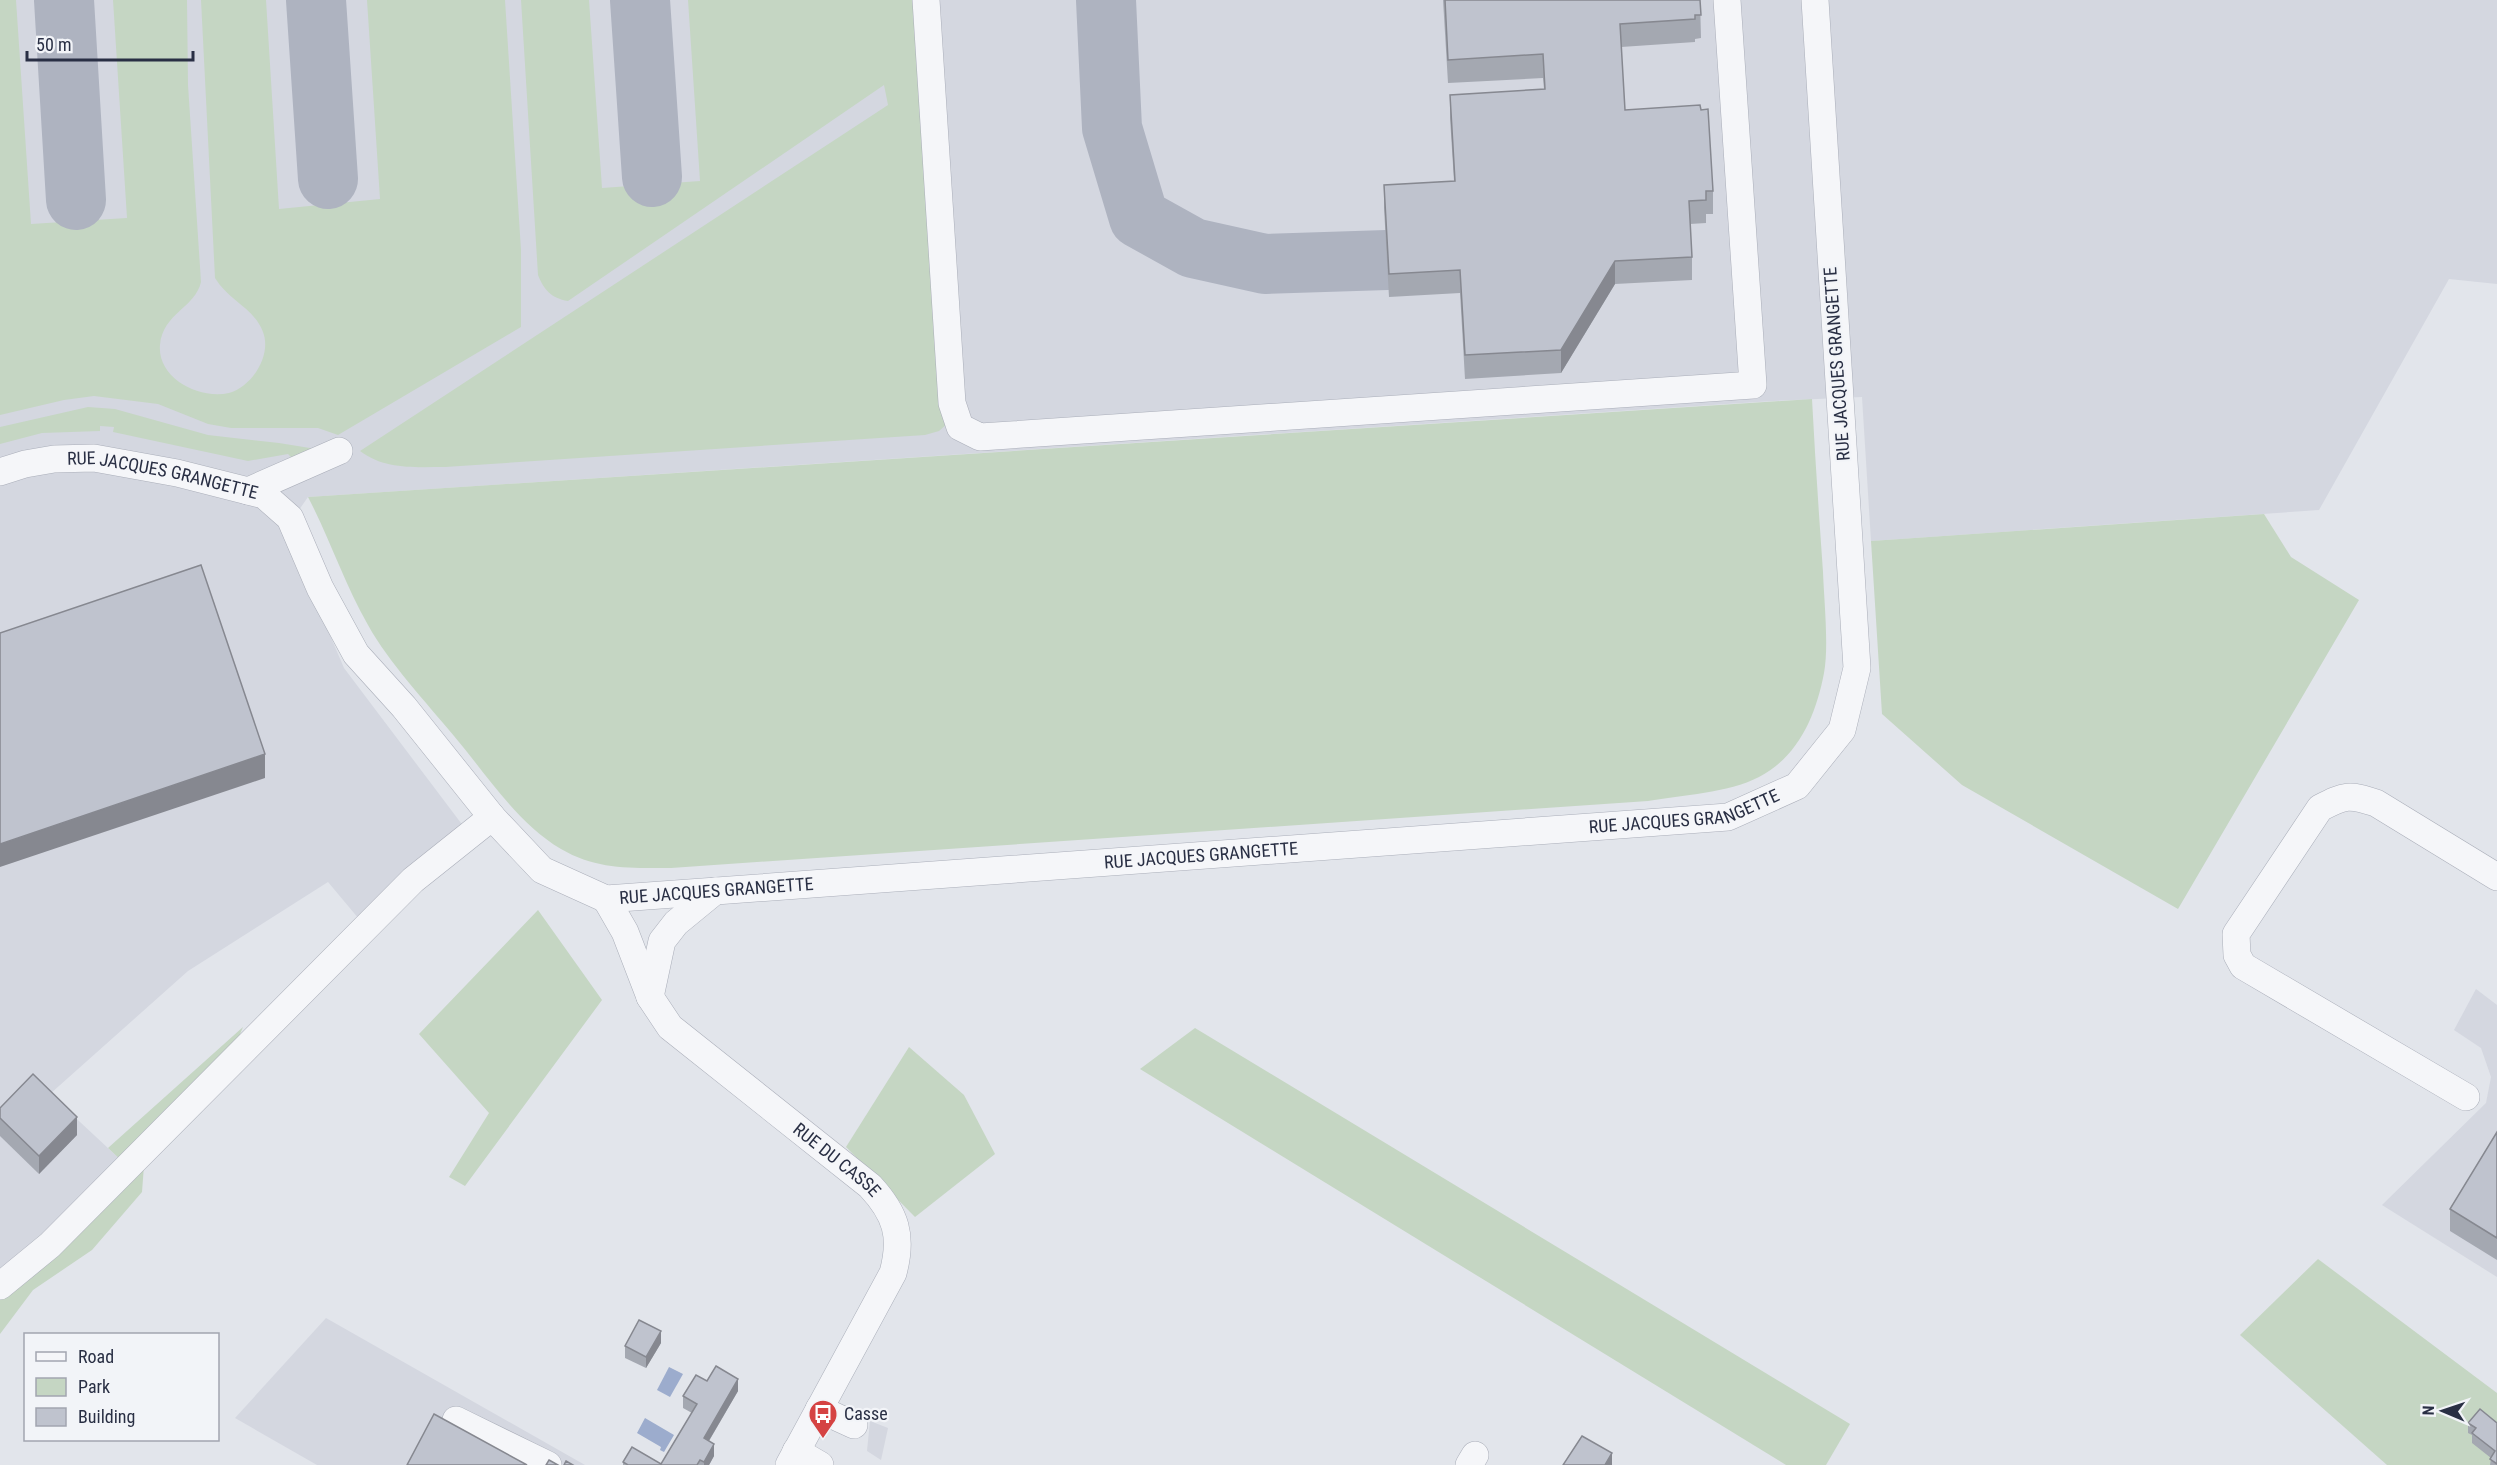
<svg xmlns="http://www.w3.org/2000/svg" width="2497" height="1465" viewBox="0 0 2497 1465" font-family="'Roboto Condensed',sans-serif">
<style>
.built{fill:#d4d7e0}
.green{fill:#c5d6c3}
.water{fill:#9caccd}
.lines{fill:none;stroke-linecap:round;stroke-linejoin:round}
.taxiway{stroke:#aeb3c0;stroke-width:60}
.minor-casing{stroke:#aaaeb9;stroke-width:28}
.minor{stroke:#f5f6f9;stroke-width:27}
.wall{fill:#a4a8b1}
.shaded-wall{fill:#868890}
.building{fill:#bfc3ce;stroke:#868890;stroke-width:1.5}
.labels{text-anchor:middle;stroke-width:4.5;stroke-linejoin:round;paint-order:stroke}
.street-label{font-size:18px;fill:#292f44;stroke:#f2f4f8}
.poi-label{font-size:18px;fill:#292f44;stroke:#f2f4f8;text-anchor:start}
</style>
<rect width="100%" height="100%" fill="#e2e5eb"/>
<g class="built">
<path d="M0 0H2497V284L2449 279 2319 510 1871 541 1862 397 1773 401 308 497 285 530 344 668 467 831 359 919 328 882 188 971 50 1094 124 1163 0 1280Z"/>
<path d="M2476 989 2497 1005V1277L2382 1205 2486 1103 2491 1077 2481 1048 2454 1030Z"/>
<path d="M326 1318 585 1465H317L235 1418Z"/>
<path d="M870 1421 888 1428 881 1460 867 1451Z"/>
</g>
<g class="green">
<path d="M0 0H16L31 224 127 218 113 0H187L188 85 201 282C195 308 163 313 160 345 157 378 199 400 229 393 252 387 272 355 263 332 254 308 228 300 215 278L201 0H266L279 209 380 199 367 0H505L521 250V327L338 435 318 428H231L208 424 158 404 94 396 64 400 0 415Z"/>
<path d="M521 0H589L602 188 700 181 688 0H920L947 424 939 431 925 435 445 467C415 467 385 470 360 451L888 105 884 85 568 301C551 298 544 290 538 275Z"/>
<path d="M1812 399C1815 457 1819 515 1823 572 1824 600 1829 647 1824 673 1816 715 1799 756 1759 777 1728 793 1682 795 1648 801L671 868C631 868 597 870 561 849 517 823 487 775 454 736 426 702 389 663 368 625 344 583 330 539 308 497Z"/>
<path d="M88 407 115 409 208 435 279 443 316 449 295 461 288 454 248 461 113 432 114 427 100 426V431L42 433 0 444V427Z"/>
<path d="M2264 514 2291 557 2359 600 2178 909 1962 785 1882 714 1871 541Z"/>
<path d="M538 910 602 1000 465 1186 449 1177 489 1113 419 1034Z"/>
<path d="M243 1027 233 1051 146 1139 142 1192 92 1250 33 1290 0 1334V1280L123 1162 108 1148Z"/>
<path d="M1195 1028 1850 1424 1826 1465H1786L1140 1069Z"/>
<path d="M909 1047 964 1095 995 1154 915 1217 846 1147Z"/>
<path d="M2318 1259 2497 1393V1465H2387L2240 1335Z"/>
</g>
<g class="water">
<path d="M669 1367 683 1374 670 1397 657 1390Z"/>
<path d="M645 1418 674 1435 664 1452 660 1450 661 1447 637 1433Z"/>
</g>
<g class="lines">
<g class="taxiway">
<path d="M64 0 76 200"/>
<path d="M316 0 328 179"/>
<path d="M640 0 652 177"/>
<path d="M1106 0 1112 128 1139 218 1193 248 1265 264 1387 260"/>
</g>
<g class="minor-casing">
<g id="minor">
<path d="M926 0 952 403 960 427 980 437 1753 385 1727 0"/>
<path id="s1" d="M0 472 25 464 54 459 94 458 177 473 264 495 290 518 320 588 356 654 404 707 492 817 542 870 606 899 1728 817 1797 786 1842 730 1857 668 1815 0"/>
<path d="M248 491 339 451"/>
<path id="s2" d="M606 899 625 932 650 997 670 1027 870 1186C896 1214 903 1236 893 1273L789 1465"/>
<path d="M650 997 662 941 676 923 715 891"/>
<path d="M2466 1097 2243 966 2237 955 2236 934 2320 808C2345 795 2349 794 2376 803L2497 877"/>
<path d="M0 1286 50 1245 413 880 492 817"/>
<path d="M819 1409 854 1425"/>
<path d="M456 1420 548 1465"/>
<path d="M796 1451 820 1465"/>
<path d="M1469 1465 1475 1455"/>
</g>
</g>
<use href="#minor" class="minor"/>
</g>
<g class="wall">
<path d="M1443 0H1700L1701 38 1695 39V42L1621 47 1625 110 1713 191V214H1706V223L1690 224 1692 257V280L1615 284 1561 373 1465 379 1460 293 1389 297 1384 208V185L1454 181 1450 118V95L1544 89 1543 78 1448 83Z"/>
<path d="M0 1108 77 1135 39 1174 0 1136Z"/>
<path d="M2497 1132V1260L2450 1231V1209Z"/>
<path d="M661 1343 646 1368 625 1358V1346Z"/>
<path d="M707 1381 738 1391 709 1441 714 1456 709 1465H623V1462L661 1464 692 1413 683 1408V1396Z"/>
<path d="M2468 1423H2497V1465H2490L2491 1458 2472 1443V1435L2468 1433Z"/>
</g>
<g class="shaded-wall">
<path d="M1615 261V284L1561 373V350Z"/>
<path d="M265 754V778L0 867V844Z"/>
<path d="M77 1117V1135L39 1174V1156Z"/>
<path d="M661 1331V1343L646 1368V1357Z"/>
<path d="M738 1379V1391L704 1449V1438Z"/>
<path d="M714 1444V1456L709 1465H704V1462Z"/>
<path d="M1612 1453V1465H1605Z"/>
</g>
<g class="building">
<path d="M1445 0H1700L1701 15H1695V19L1620 24 1625 110 1700 105 1701 110 1708 109 1713 191H1706V200L1689 201 1692 257 1615 261 1561 350 1465 355 1460 270 1389 274 1384 185 1455 181 1450 95 1545 89 1543 54 1448 60Z"/>
<path d="M201 565 265 754 0 844V633Z"/>
<path d="M33 1074 77 1117 39 1156 0 1118V1108Z"/>
<path d="M2497 1132V1238L2450 1209Z"/>
<path d="M639 1320 661 1331 646 1357 625 1346Z"/>
<path d="M716 1366 738 1379 704 1438 714 1444 704 1462 700 1460 697 1465H628L623 1462 632 1447 661 1464 697 1404 683 1396 696 1375 707 1381Z"/>
<path d="M2480 1409 2497 1423V1464L2490 1459 2495 1451 2472 1433 2476 1428 2468 1423Z"/>
<path d="M434 1414 527 1465H407Z"/>
<path d="M1582 1436 1612 1453 1605 1465H1563Z"/>
<path d="M549 1460 558 1465H546Z"/>
<path d="M566 1461 573 1465H564Z"/>
</g>
<defs>
<g id="bus-pin" transform="scale(1.5)"><path d="M0 17L-7.5 6A9.5 9.5 0 1 1 7.5 6Z" fill="#d54343" stroke="#f2f4f8"/><path d="M-5-6H5V4H4V6H2V4H-2V6H-4V4H-5ZM-3.5-4V0h7V-4ZM-3.5 1.2v1.5H-2V1.2ZM2 1.2v1.5H3.5V1.2Z" fill="#fff"/></g>
</defs>
<g fill-rule="evenodd">
<use href="#bus-pin" x="823" y="1414"/>
</g>
<g class="labels">
<g class="street-label">
<text transform="translate(1837 364) rotate(-94)" y="6">RUE JACQUES GRANGETTE</text>
<text dy="6" stroke="none"><textPath href="#s1" startOffset="166">RUE JACQUES GRANGETTE</textPath></text>
<text dy="6" stroke="none"><textPath href="#s1" startOffset="1894">RUE JACQUES GRANGETTE</textPath></text>
<text dy="6" stroke="none"><textPath href="#s1" startOffset="1408">RUE JACQUES GRANGETTE</textPath></text>
<text dy="6" stroke="none"><textPath href="#s1" startOffset="922">RUE JACQUES GRANGETTE</textPath></text>
<text dy="6" stroke="none"><textPath href="#s2" startOffset="357">RUE DU CASSE</textPath></text>
</g>
<g class="poi-label">
<text x="844" y="1420">Casse</text>
</g>
</g>
<rect x="24" y="1333" width="195" height="108" fill="#f2f4f8" stroke="#a2a5b0" stroke-width="1.5"/>
<rect x="36" y="1352" width="30" height="9" fill="#f5f6f9" stroke="#a2a5b0" stroke-width="1.5"/>
<text x="78" y="1363" font-size="18" fill="#292f44">Road</text>
<rect x="36" y="1378" width="30" height="18" fill="#c5d6c3" stroke="#a2a5b0" stroke-width="1.5"/>
<text x="78" y="1393" font-size="18" fill="#292f44">Park</text>
<rect x="36" y="1408" width="30" height="18" fill="#bfc3ce" stroke="#a2a5b0" stroke-width="1.5"/>
<text x="78" y="1423" font-size="18" fill="#292f44">Building</text>
<g transform="translate(2443 1411) rotate(272)" stroke="#f2f4f8" stroke-width="4.5" paint-order="stroke">
<path d="M0-4.5L10 22L0 15L-10 22Z" fill="#292f44"/>
<text y="-9" font-size="16" font-weight="bold" text-anchor="middle" fill="#292f44">N</text>
</g>
<path d="M27 51v9h166v-9" fill="none" stroke="#292f44" stroke-width="3"/>
<text x="36" y="51" font-size="18" fill="#292f44" stroke="#f2f4f8" stroke-width="4.5" paint-order="stroke">50 m</text>
</svg>
